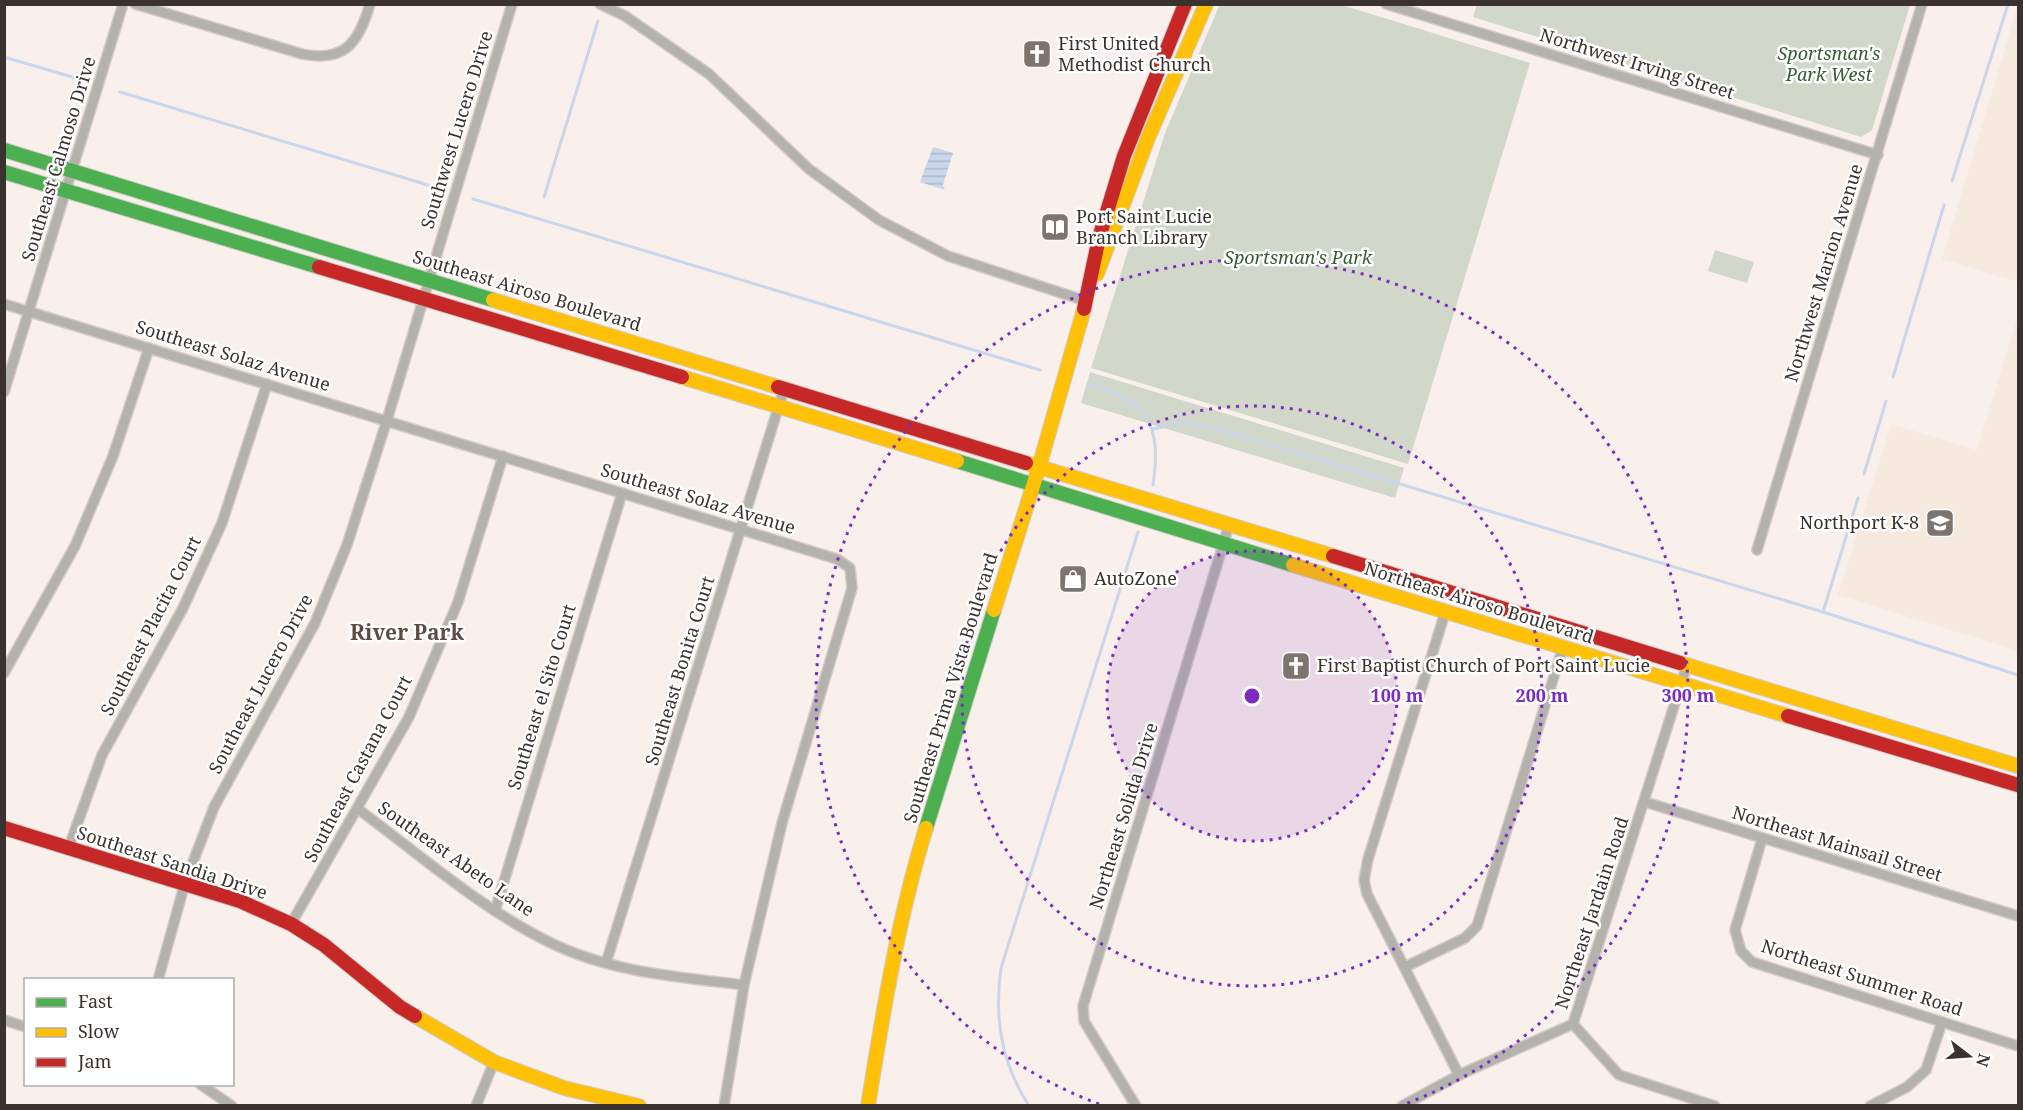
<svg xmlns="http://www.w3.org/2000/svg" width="2023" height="1110" viewBox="0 0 2023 1110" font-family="'Noto Serif',serif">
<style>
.education{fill:#f5eadd}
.green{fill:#d1d8ca}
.water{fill:url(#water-rules)}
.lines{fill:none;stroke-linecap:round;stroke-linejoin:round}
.stream{stroke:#c9d6eb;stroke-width:3}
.street-casing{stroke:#d2cbc7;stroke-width:12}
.fast-casing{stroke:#d2cbc7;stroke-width:16}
.slow-casing{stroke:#d2cbc7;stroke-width:16}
.jam-casing{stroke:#d2cbc7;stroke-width:16}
.street{stroke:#b4b2ad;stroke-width:9}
.fast{stroke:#4caf50;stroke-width:14}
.slow{stroke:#ffc107;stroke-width:14}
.jam{stroke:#c62828;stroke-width:14}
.ring{fill:none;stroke:#7b2cbf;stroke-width:3;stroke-dasharray:3 6}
.labels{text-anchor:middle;stroke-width:5;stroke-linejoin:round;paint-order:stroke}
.poi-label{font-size:18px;fill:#3a322e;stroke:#fff;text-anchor:start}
.park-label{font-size:18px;font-style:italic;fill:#365d31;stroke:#fff}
.street-label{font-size:18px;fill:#3a322e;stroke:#fff}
.quarter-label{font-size:21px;font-weight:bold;fill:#5e4c44;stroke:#fff}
.centre{fill:#7b2cbf;stroke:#fff;stroke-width:3}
.ring-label{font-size:18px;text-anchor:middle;font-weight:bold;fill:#7b2cbf;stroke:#fff;stroke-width:5;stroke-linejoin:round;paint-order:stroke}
</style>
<defs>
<pattern id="water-rules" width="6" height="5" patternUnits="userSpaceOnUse" patternTransform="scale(1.5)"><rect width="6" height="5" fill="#c9d6eb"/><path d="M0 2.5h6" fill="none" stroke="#adb8ca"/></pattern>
</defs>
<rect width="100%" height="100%" fill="#f9f0ec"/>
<g class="education">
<path d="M2018 5V282L1942 259Z"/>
<path d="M2018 315V651L1838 595 1891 424 1977 450Z"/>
</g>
<g class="green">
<path d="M1220 4 1342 5 1530 63 1408 464 1091 368 1165 133Z"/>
<path d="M1477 4H1910V5L1872 130 1861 137 1473 17Z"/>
<path d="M1715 250 1754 262 1747 283 1708 271Z"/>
<path d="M1090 372 1404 468 1395 498 1081 403Z"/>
</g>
<path class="water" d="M933 147 953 153 943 185 945 190 920 182Z"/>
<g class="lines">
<g class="stream">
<path d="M4 57 79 79"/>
<path d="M120 92 438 188"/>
<path d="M1952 181 2008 4"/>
<path d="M544 197 598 21"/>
<path d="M473 199 1040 370"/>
<path d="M1893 377 1944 205"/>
<path d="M1088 384C1148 401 1162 424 1153 485"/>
<path d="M1153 429 1186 422 1215 428 1823 612 2018 675"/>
<path d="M1864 474 1886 401"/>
<path d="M1823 612 1858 498"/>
<path d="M1029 1106C1001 1062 994 1018 1001 968L1138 532"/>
</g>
<g class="street-casing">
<g id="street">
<path d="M135 4 302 54C345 63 359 42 370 4"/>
<path d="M600 4 625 16 709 74 809 169 879 220 948 256 1086 301"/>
<path d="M1386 4 1878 155"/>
<path d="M4 304 837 559 850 568 852 588 782 823 744 985 724 1106"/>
<path d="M4 392 123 4"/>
<path d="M1757 550 1922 4"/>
<path d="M1445 613 1368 859 1364 880 1367 894 1459 1075"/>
<path d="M4 673 75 546 113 456 149 348"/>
<path d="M1645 802 2018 916"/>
<path d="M358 809C420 855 480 908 549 942 609 972 678 977 744 985"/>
<path d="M1762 839 1735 930 1741 951 1752 962 2018 1046"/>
<path d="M69 847 102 755 183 608 222 523 267 384"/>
<path d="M495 911 622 493"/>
<path d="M291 924 409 717 458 602 503 456"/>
<path d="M606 963 784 389"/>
<path d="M1405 967 1465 938 1477 926 1563 647"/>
<path d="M158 980 185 883 214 807 315 623 347 545 387 420 512 4"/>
<path d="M4 1020 26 1027"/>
<path d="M1573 1024 1619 1075 1715 1106"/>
<path d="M200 1084 232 1106"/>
<path d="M476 1106 494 1062"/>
<path d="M1136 1106 1084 1021 1083 1006 1229 525"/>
<path d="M1402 1106 1459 1075 1573 1024 1687 665"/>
<path d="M1870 1106 1907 1087 1926 1070 1942 1022"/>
</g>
</g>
<g class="fast-casing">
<g id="fast">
<path d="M4 150 493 300"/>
<path d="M4 172 319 267"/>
<path d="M957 461 1293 565"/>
<path d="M926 828 994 610"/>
</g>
</g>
<g class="slow-casing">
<g id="slow">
<path d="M1097 274 1148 138 1206 4"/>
<path d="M493 300 778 387"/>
<path d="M682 377 957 461"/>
<path d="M1026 463 1333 556"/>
<path d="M1293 565 1788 716"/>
<path d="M994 610 1039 467 1084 309"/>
<path d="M1680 663 2018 766"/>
<path d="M415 1016 494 1062 564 1088 639 1106"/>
<path d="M868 1106C883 1012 898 919 926 828"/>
</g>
</g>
<g class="jam-casing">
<g id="jam">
<path d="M319 267 682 377"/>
<path d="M1084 309 1099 238 1124 156 1185 4"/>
<path d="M778 387 1026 463"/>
<path d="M1333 556 1680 663"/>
<path d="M1788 716 2018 785"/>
<path d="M4 828 240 901 291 924 324 945 400 1007 415 1016"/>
</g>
</g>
<use href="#street" class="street"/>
<use href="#fast" class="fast"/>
<use href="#slow" class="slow"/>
<use href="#jam" class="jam"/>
</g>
<circle cx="1252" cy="696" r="145" fill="#7b2cbf" fill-opacity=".12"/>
<g class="ring">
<circle cx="1252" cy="696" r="145"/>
<circle cx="1252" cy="696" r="290"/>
<path d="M1099 1104A436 436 0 1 1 1405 1104"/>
</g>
<defs>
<g id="church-square" transform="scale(1.5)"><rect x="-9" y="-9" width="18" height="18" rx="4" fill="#7d7470" stroke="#fff"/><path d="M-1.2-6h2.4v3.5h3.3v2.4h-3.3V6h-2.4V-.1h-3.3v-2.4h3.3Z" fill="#fff"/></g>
<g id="library-square" transform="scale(1.5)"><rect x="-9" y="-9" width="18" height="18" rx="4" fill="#7d7470" stroke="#fff"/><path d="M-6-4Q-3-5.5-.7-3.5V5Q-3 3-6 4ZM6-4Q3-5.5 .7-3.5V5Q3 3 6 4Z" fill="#fff"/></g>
<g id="school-square" transform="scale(1.5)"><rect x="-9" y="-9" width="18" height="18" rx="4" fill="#7d7470" stroke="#fff"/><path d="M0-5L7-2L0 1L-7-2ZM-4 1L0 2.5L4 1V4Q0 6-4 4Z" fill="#fff"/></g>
<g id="shop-square" transform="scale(1.5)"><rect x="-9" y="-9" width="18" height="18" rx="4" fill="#7d7470" stroke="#fff"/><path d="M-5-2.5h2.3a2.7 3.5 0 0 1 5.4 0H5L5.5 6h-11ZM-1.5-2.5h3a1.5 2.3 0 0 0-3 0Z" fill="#fff"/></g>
</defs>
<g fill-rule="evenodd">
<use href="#church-square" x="1037" y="54"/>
<use href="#library-square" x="1055" y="227"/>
<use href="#school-square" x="1940" y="523"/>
<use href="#shop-square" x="1073" y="579"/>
<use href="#church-square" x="1296" y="666"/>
</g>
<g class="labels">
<g class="poi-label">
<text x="1058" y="50">First United<tspan x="1058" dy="21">Methodist Church</tspan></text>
<text x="1076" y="223">Port Saint Lucie<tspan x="1076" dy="21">Branch Library</tspan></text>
<text x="1919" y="529" text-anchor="end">Northport K-8</text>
<text x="1094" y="585">AutoZone</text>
<text x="1317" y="672">First Baptist Church of Port Saint Lucie</text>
</g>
<g class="park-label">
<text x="1829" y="60">Sportsman's<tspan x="1829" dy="21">Park West</tspan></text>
<text x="1298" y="264">Sportsman's Park</text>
</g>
<g class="street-label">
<text transform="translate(1637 64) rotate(17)" y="6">Northwest Irving Street</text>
<text transform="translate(457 130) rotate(-73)" y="6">Southwest Lucero Drive</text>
<text transform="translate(59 159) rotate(-73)" y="6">Southeast Calmoso Drive</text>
<text transform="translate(1824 273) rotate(-73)" y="6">Northwest Marion Avenue</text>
<text transform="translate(527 291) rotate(17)" y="6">Southeast Airoso Boulevard</text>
<text transform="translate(233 356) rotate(17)" y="6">Southeast Solaz Avenue</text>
<text transform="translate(698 499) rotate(17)" y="6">Southeast Solaz Avenue</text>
<text transform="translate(1479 603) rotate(17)" y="6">Northeast Airoso Boulevard</text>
<text transform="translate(151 626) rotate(-63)" y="6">Southeast Placita Court</text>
<text transform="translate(680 671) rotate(-73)" y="6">Southeast Bonita Court</text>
<text transform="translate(261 684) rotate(-62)" y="6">Southeast Lucero Drive</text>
<text transform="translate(951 688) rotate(-73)" y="6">Southeast Prima Vista Boulevard</text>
<text transform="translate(542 697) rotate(-73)" y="6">Southeast el Sito Court</text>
<text transform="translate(358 769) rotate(-62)" y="6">Southeast Castana Court</text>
<text transform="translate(1124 816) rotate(-73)" y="6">Northeast Solida Drive</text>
<text transform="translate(1837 844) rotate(17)" y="6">Northeast Mainsail Street</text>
<text transform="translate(456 859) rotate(35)" y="6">Southeast Abeto Lane</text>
<text transform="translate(172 863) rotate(18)" y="6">Southeast Sandia Drive</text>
<text transform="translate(1592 913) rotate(-72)" y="6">Northeast Jardain Road</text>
<text transform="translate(1862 978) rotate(18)" y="6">Northeast Summer Road</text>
</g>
<g class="quarter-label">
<text x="407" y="640">River Park</text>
</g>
</g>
<circle cx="1252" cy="696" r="9" class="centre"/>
<g class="ring-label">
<text x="1397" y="702">100 m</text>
<text x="1542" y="702">200 m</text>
<text x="1688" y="702">300 m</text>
</g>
<rect width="2023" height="1110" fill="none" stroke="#3a322e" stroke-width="12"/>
<rect x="24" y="978" width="210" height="108" fill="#ffffff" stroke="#b0adab" stroke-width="1.5"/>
<rect x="36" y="998" width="30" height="9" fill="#4caf50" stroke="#b0adab" stroke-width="1.5"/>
<text x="78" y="1008" font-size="18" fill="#3a322e">Fast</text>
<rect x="36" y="1028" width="30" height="9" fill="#ffc107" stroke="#b0adab" stroke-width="1.5"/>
<text x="78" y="1038" font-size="18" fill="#3a322e">Slow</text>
<rect x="36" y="1058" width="30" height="9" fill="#c62828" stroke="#b0adab" stroke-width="1.5"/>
<text x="78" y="1068" font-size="18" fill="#3a322e">Jam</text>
<g transform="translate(1969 1056) rotate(107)" stroke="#ffffff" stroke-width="4.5" paint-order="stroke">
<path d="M0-4.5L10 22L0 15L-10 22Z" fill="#3a322e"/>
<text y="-9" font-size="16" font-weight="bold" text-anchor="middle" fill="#3a322e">N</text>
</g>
</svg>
